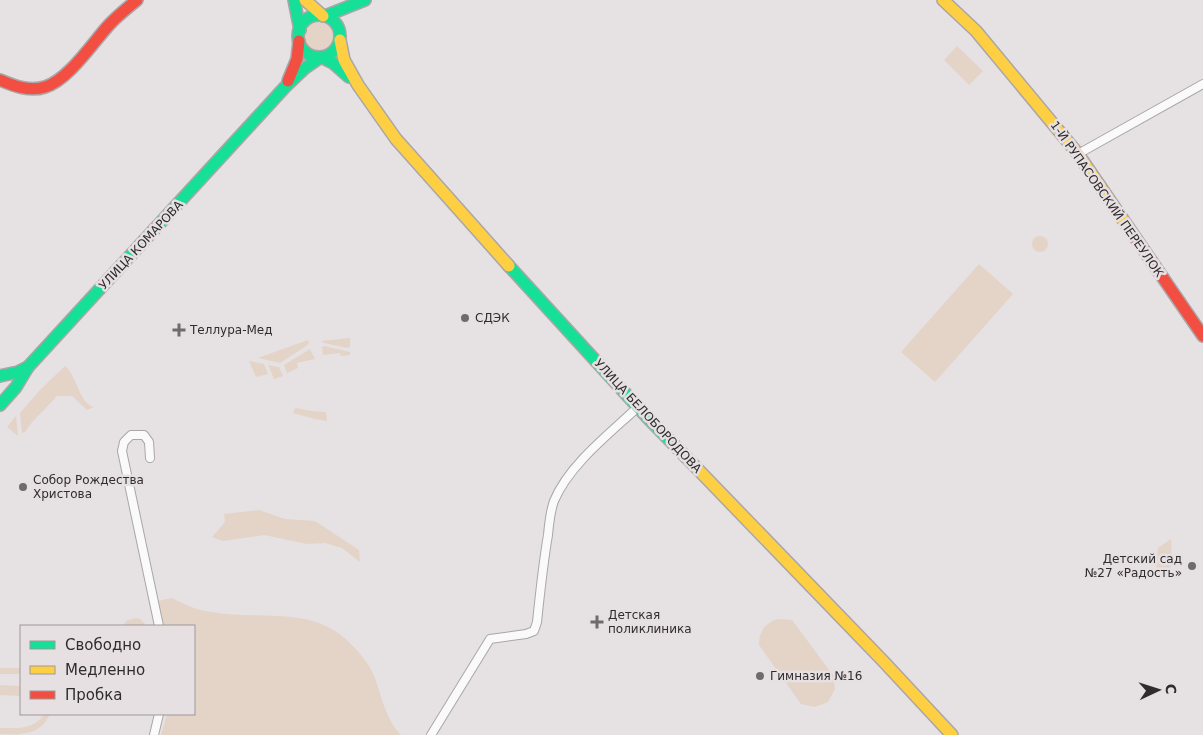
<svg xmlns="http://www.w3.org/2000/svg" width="1203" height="735" viewBox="0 0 1203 735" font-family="'DejaVu Sans',sans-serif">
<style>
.green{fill:#e4d4c8}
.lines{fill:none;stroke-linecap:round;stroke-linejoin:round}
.street-casing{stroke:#aaa6a7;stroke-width:10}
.fast-casing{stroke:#aaa6a7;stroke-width:14}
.slow-casing{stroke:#aaa6a7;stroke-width:14}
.jam-casing{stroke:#aaa6a7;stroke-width:14}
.street{stroke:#fbfafb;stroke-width:8}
.fast{stroke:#16e098;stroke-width:11}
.slow{stroke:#ffcf43;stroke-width:11}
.jam{stroke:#f24e42;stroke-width:11}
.poi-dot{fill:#6f6b6d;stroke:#e7e0e2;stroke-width:2}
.labels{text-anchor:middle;stroke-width:5;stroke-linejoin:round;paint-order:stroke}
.street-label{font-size:12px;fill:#2f2c2d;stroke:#e7e0e2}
.poi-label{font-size:12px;fill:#2f2c2d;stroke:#e7e0e2;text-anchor:start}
</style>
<rect width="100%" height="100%" fill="#e6e1e3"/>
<g class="green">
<circle cx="320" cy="36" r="16"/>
<path d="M957 46 983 71 969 85 944 60Z"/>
<circle cx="1040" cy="244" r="8"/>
<path d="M979 264 1013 294 935 382 901 352Z"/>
<path d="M350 338V347L347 348 324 343 321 341Z"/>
<path d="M308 340 309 344 280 363 258 358Z"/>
<path d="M324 346 350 352V355L341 356 340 353 323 355 322 347Z"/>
<path d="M310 349 315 359 297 363 298 368 287 373 284 365Z"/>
<path d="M249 361 264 364 268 374 256 377Z"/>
<path d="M268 365 279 367 283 376 274 379Z"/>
<path d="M65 366C77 376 80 405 94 407L87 410 72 396H57C47 408 33 419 25 432L22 433 20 413 39 391Z"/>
<path d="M295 408 312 411 326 412 327 421 315 419 293 413Z"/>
<path d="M16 416 18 436 7 427Z"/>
<path d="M259 510 285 519 315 521 359 550 360 562 342 548 325 543 307 544 264 535 223 541 212 537 225 522 224 514Z"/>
<path d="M1171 539 1172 564 1168 573 1156 567 1158 548Z"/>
<path d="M172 598C185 605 197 610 211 612 253 620 305 607 341 635 353 645 366 659 373 673 382 695 384 717 401 735H161L167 714H194V626H163L157 601Z"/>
<path d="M135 618 140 619 147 626H122L126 621Z"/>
<path d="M778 619 792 620 833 675 835 689 828 702 815 707 801 704 759 645C759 631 765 623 778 619Z"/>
<rect x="0" y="668" width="21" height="6"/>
<path d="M0 685 21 686V696L0 695Z"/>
<path d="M44 714H50C41 735 21 735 0 734V728C16 728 35 730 44 714Z"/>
</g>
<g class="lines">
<g class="street-casing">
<g id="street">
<path d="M1078 154 1203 84"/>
<path d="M150 458 149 442 144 435H131L124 442 122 451 159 626"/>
<path d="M154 735 159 714"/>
<path d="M431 735 490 639 526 634 534 631 537 622C540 593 543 564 548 535 549 524 550 512 554 501 569 465 609 434 638 407"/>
</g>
</g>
<g class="fast-casing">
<g id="fast">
<path d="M294 0 300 30"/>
<circle cx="319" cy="36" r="21"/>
<path d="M325 16 365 0"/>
<path d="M321 57 333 63 349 77"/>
<path d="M509 266 647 417 686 457"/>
<path d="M0 376 18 372 28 367"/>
<path d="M0 405 16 387 28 367 285 87 305 68 321 57"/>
</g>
</g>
<g class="slow-casing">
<g id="slow">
<path d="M305 0 323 16"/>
<path d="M943 0 976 31 1078 154 1128 227"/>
<path d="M340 40 344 60 358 85 396 139 509 266"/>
<path d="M686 457 884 662 952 735"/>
</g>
</g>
<g class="jam-casing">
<g id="jam">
<path d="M0 80C14 86 30 92 45 87 68 80 92 44 108 26 117 16 127 8 137 0"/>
<path d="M288 81 297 59 299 41"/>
<path d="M1128 227 1203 336"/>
</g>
</g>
<use href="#street" class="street"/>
<use href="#fast" class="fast"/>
<use href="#slow" class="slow"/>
<use href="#jam" class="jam"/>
</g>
<g class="poi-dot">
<circle cx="465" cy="318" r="5"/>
<path d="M176.5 322.5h5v5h5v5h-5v5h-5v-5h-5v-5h5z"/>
<circle cx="23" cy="487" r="5"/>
<circle cx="1192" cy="566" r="5"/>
<path d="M594.5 614.5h5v5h5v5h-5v5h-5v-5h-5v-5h5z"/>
<circle cx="760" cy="676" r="5"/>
</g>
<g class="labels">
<g class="street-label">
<text transform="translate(1107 199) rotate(55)" y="4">1-Й РУПАСОВСКИЙ ПЕРЕУЛОК</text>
<text transform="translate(141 245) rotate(-47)" y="4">УЛИЦА КОМАРОВА</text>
<text transform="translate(648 416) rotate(47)" y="4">УЛИЦА БЕЛОБОРОДОВА</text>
</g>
<g class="poi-label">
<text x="475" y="322">СДЭК</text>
<text x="190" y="334">Теллура-Мед</text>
<text x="33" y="484">Собор Рождества<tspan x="33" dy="14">Христова</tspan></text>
<text x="1182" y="563" text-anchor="end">Детский сад<tspan x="1182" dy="14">№27 «Радость»</tspan></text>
<text x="608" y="619">Детская<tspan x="608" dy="14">поликлиника</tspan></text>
<text x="770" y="680">Гимназия №16</text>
</g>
</g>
<rect x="20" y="625" width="175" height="90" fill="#e7e0e2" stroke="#9d989a"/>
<rect x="30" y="641" width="25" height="8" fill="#16e098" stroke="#9d989a"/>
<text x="65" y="650" font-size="15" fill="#2f2c2d">Свободно</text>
<rect x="30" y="666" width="25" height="8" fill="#ffcf43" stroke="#9d989a"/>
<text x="65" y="675" font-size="15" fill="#2f2c2d">Медленно</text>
<rect x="30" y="691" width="25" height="8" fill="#f24e42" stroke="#9d989a"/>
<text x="65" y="700" font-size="15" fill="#2f2c2d">Пробка</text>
<g transform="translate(1158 690) rotate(86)" stroke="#e7e0e2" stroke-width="4" paint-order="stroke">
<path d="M0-4L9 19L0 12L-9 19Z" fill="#2f2c2d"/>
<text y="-8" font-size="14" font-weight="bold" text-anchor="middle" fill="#2f2c2d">С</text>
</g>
</svg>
